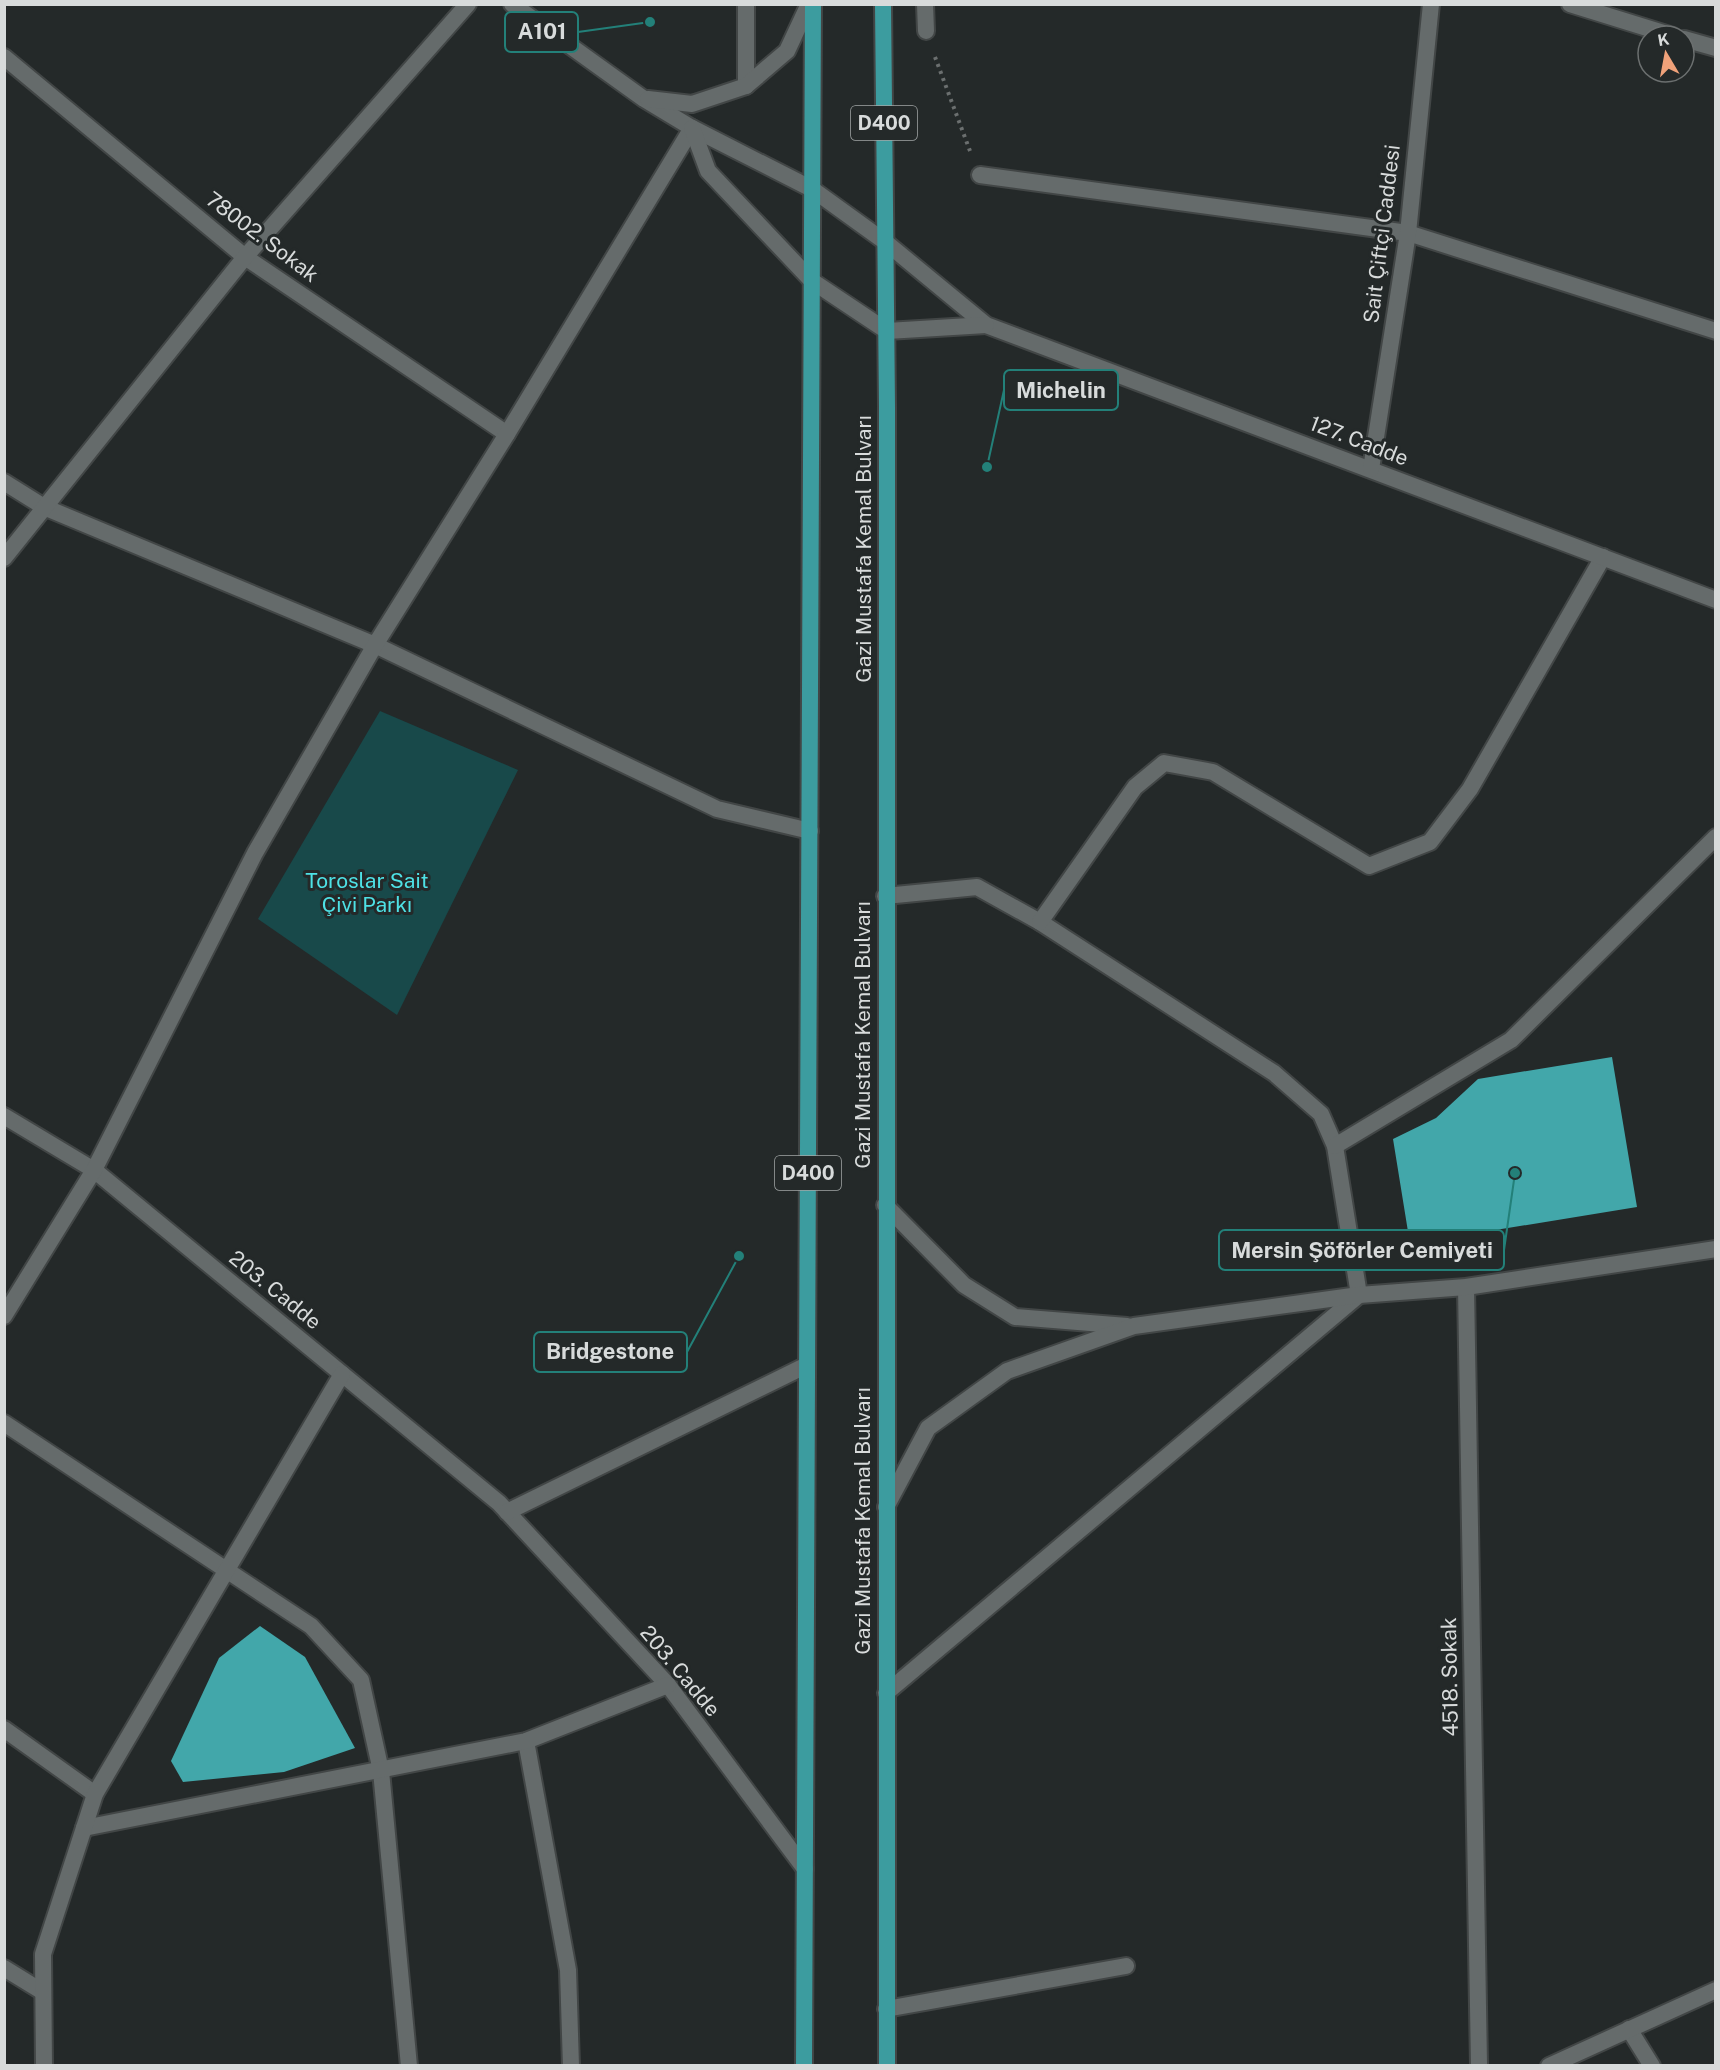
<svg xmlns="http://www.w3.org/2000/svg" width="1720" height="2070" viewBox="0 0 1720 2070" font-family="'Public Sans',sans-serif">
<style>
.green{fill:#18494a}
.building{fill:#42a7aa}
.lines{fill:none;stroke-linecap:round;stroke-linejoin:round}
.pedestrian-casing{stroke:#424646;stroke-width:20}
.minor-casing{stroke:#424646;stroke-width:20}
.tertiary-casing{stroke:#424646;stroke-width:20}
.trunk-casing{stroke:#424646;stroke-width:20}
.path{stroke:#6b6f6f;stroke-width:4;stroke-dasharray:3 4.5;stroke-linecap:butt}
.pedestrian{stroke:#656b6b;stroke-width:16}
.minor{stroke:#656b6b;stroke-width:16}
.tertiary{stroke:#656b6b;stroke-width:16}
.trunk{stroke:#3c9c9f;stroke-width:16}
.labels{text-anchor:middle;stroke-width:6;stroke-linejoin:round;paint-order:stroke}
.shield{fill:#242929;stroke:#a2a6a6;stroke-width:1.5}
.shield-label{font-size:20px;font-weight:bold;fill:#d8dbdb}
.street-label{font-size:21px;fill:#d8dbdb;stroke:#242929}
.park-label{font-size:21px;fill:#4ee1e5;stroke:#242929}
.leader{fill:none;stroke:#238079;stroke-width:2}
.callout-dot{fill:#238079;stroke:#242929;stroke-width:2}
.callout{fill:#242929;stroke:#238079;stroke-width:2}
.callout-label{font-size:22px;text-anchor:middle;font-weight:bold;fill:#d8dbdb}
</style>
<rect width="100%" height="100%" fill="#242929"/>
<path class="green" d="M380 711 518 770 397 1015 258 919Z"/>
<g class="building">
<path d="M1612 1057 1637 1207 1410 1244 1393 1139 1436 1118 1478 1079Z"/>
<path d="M260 1626 305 1657 355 1748 284 1772 183 1782 171 1761 219 1658Z"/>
</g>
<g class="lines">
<g class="pedestrian-casing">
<g id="pedestrian">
<path d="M746 4V86"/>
<path d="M925 4 926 31"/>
</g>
</g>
<g class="minor-casing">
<g id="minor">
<path d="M1570 4 1673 36"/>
<path d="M1684 39 1716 48"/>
<path d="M4 57 245 257 507 434"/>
<path d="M980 175 1408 233 1716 331"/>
<path d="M4 482 44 507 375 645 717 809 810 831"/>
<path d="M4 558 245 257 468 4"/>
<path d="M885 896 977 887 1040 922 1274 1073 1321 1114 1335 1146 1359 1295 886 1693"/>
<path d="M1040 922 1135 787 1164 763 1213 772 1369 866 1430 842 1470 789 1603 557"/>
<path d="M4 1116 94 1170 499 1503 668 1685 805 1869"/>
<path d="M1335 1146 1511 1040 1716 837"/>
<path d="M1466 1287 1479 2066"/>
<path d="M4 1316 94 1170 255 853 375 645 507 434 692 128"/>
<path d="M4 1423 311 1626 361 1680 381 1771 409 2066"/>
<path d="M507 1512 807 1365"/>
<path d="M4 1729 95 1794"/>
<path d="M526 1741 568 1970 571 2066"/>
<path d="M84 1828 526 1741 668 1685"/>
<path d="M4 1968 43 1992"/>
<path d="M886 2009 1126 1966"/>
<path d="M1629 2029 1652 2066"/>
<path d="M44 2066 43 1954 95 1794 342 1374"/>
</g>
</g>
<g class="tertiary-casing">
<g id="tertiary">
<path d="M512 4 644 99 692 128 812 189 884 241 986 325 1716 600"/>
<path d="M648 99 692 104 746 86 787 51 809 4"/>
<path d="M692 128 708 171 812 281 887 331 986 325"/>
<path d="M1371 469 1408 233 1431 4"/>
<path d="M885 1205 964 1285 1015 1317 1127 1326"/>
<path d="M886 1507 928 1428 1007 1371 1134 1326 1359 1295 1466 1287 1716 1249"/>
<path d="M1549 2066 1716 1990"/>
</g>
</g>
<g class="trunk-casing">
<g id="trunk">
<path d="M883 4 887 407V2066"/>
<path d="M804 2066 813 4"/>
</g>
</g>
<path class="path" d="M935 57 970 151"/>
<use href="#pedestrian" class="pedestrian"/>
<use href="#minor" class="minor"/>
<use href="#tertiary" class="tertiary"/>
<use href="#trunk" class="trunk"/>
</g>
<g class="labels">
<g class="shield">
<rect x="851" y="106" width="66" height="34" rx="4.5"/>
<rect x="775" y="1156" width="66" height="34" rx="4.5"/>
</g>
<g class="shield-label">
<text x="884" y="130">D400</text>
<text x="808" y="1180">D400</text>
</g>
<g class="street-label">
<text transform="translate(1382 234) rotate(-83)" y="7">Sait Çiftçi Caddesi</text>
<text transform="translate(262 237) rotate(37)" y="7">78002. Sokak</text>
<text transform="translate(1359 441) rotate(21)" y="7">127. Cadde</text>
<text transform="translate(864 549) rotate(-90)" y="7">Gazi Mustafa Kemal Bulvarı</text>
<text transform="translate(863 1035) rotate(-90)" y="7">Gazi Mustafa Kemal Bulvarı</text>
<text transform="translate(275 1290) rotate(39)" y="7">203. Cadde</text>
<text transform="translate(863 1521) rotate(-90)" y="7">Gazi Mustafa Kemal Bulvarı</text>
<text transform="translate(680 1671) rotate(50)" y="7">203. Cadde</text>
<text transform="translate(1450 1677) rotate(-91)" y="7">4518. Sokak</text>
</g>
<g class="park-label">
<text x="367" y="888">Toroslar Sait<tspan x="367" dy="24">Çivi Parkı</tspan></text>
</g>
</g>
<path class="leader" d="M650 22L578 32M987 467L1004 390M1515 1173L1504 1250M739 1256L687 1352"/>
<g class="callout-dot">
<circle cx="650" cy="22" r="6"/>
<circle cx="987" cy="467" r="6"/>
<circle cx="1515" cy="1173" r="6"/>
<circle cx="739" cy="1256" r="6"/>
</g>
<g class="callout">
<rect x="505" y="12" width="73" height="40" rx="6"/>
<rect x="1004" y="370" width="114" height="40" rx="6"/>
<rect x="1219" y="1230" width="285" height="40" rx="6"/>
<rect x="534" y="1332" width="153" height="40" rx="6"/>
</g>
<g class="callout-label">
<text x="542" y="39">A101</text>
<text x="1061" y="398">Michelin</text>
<text x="1362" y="1258">Mersin Şöförler Cemiyeti</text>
<text x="610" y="1359">Bridgestone</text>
</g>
<rect width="1720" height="2070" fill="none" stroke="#d8dbdb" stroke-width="12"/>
<g transform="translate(1666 54) rotate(350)"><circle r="28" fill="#242929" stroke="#6c7070" stroke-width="1.5"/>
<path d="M0-4.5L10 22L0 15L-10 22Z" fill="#f0a27a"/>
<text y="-9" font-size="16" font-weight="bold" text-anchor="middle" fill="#d8dbdb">K</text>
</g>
</svg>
